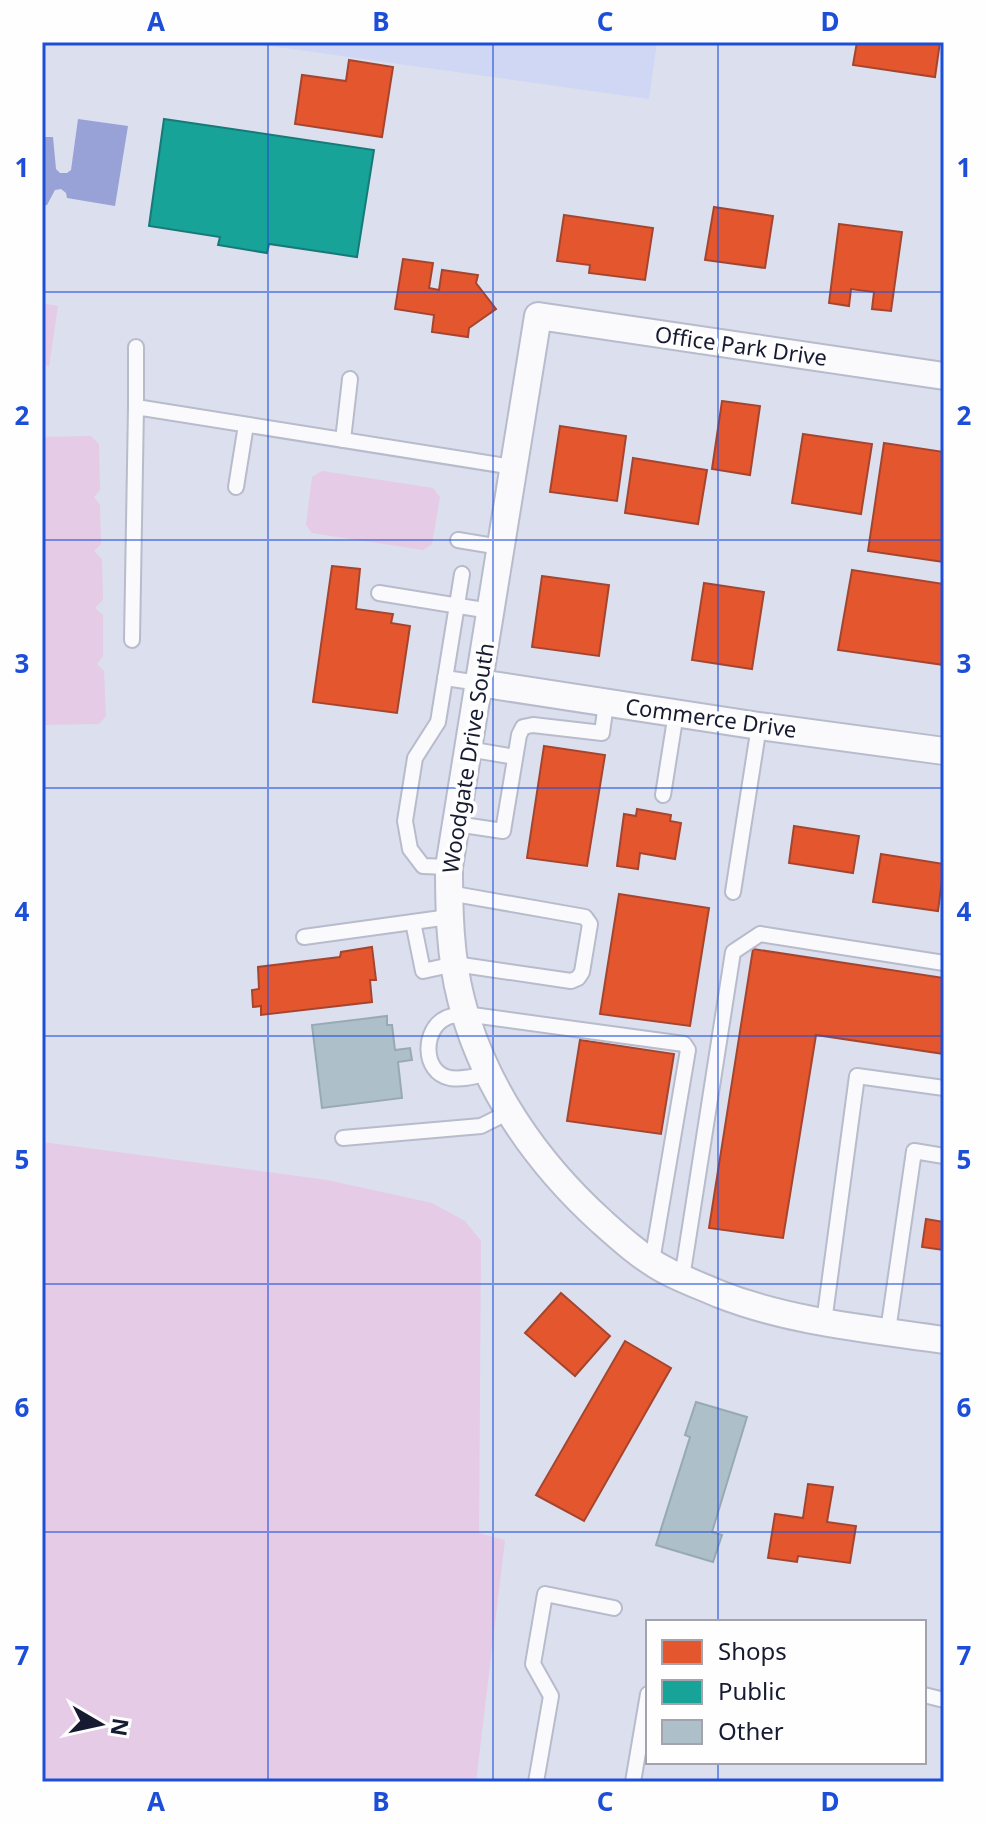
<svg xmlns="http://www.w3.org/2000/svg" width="986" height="1824" viewBox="0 0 986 1824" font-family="'Noto Sans',sans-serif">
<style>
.built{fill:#d0d7f4}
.green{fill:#e5cbe6}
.water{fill:#98a2d7}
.shops{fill:#e4572e;stroke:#a6452f;stroke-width:2}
.public{fill:#17a398;stroke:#177a79;stroke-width:2}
.building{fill:#adbfc9;stroke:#97aab4;stroke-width:2}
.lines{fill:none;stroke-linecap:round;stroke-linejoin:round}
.lane-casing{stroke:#b7bbcc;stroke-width:18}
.street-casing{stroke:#b7bbcc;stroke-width:30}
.lane{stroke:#fafafc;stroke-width:14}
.street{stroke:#fafafc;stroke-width:26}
.grid{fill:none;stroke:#1d4ed8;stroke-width:2;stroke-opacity:0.55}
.labels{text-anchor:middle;stroke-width:8;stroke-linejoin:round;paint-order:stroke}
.street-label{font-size:22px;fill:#171b31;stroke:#fefefe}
.neatline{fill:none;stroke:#1d4ed8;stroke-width:3}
.grid-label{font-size:26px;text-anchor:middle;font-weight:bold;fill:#1d4ed8}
</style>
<rect width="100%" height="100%" fill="#dcdfed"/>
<path class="built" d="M241 42H657L649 99Z"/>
<g class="green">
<path d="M42 303 58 306 49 366 42 365Z"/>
<path d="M91 436 99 444 100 490 94 497 100 505 101 544 94 551 102 559 103 600 95 608 103 615V656L97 664 104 671 106 716 99 724 42 725V437Z"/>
<path d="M322 471 433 488 440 497 432 544 423 550 312 533 306 525 312 477Z"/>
<path d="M42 1142 327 1180 432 1203 465 1221 481 1241 479 1533 505 1540 476 1782H42Z"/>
</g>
<path class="water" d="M78 119 128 126 115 206 67 198 66 193 61 189 55 190 47 205 42 206V137H53L56 169 60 173H67L71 170Z"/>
<g class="shops">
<path d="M857 42H940L935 77 853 65Z"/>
<path d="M349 60 393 67 382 137 295 124 302 75 346 81Z"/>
<path d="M714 207 773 216 765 268 705 260Z"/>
<path d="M564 215 653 228 645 280 589 273 590 265 557 261Z"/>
<path d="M839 224 902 232 891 311 872 309 874 292 851 289 849 306 829 303Z"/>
<path d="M403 259 433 263 429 288 439 290 442 270 478 275 476 283 496 309 469 328 468 337 432 332 434 315 395 309Z"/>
<path d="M722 401 760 406 750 475 712 469Z"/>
<path d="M560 426 626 436 617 501 550 492Z"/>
<path d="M803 434 872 444 861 514 792 503Z"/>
<path d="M884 443 944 452V562L868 551Z"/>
<path d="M633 458 707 470 698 524 625 513Z"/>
<path d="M332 566 360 569 356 609 393 614 391 623 410 626 397 713 313 702Z"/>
<path d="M852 570 944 584V665L838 650Z"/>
<path d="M542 576 609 585 599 656 532 647Z"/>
<path d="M704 583 764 592 752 669 692 660Z"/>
<path d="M544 746 605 755 587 866 527 858Z"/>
<path d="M637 809 671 815 670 821 681 823 675 859 640 853 638 869 617 866 624 814 636 816Z"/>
<path d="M794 826 859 836 853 873 789 863Z"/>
<path d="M881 854 944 864 938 911 873 902Z"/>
<path d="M619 894 709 908 690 1026 600 1014Z"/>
<path d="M372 947 376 980H370L372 1002 261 1015V1006L253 1007 252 990 259 989 258 967 340 957 341 952Z"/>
<path d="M753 949 944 978V1054L816 1035 783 1238 709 1228Z"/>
<path d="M580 1040 674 1054 661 1134 567 1121Z"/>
<path d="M926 1219 944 1222V1250L922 1247Z"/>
<path d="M561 1293 610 1336 575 1376 525 1333Z"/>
<path d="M625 1341 671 1368 584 1521 536 1495Z"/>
<path d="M808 1484 833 1487 827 1522 856 1526 850 1563 798 1556 797 1562 768 1558 775 1514 803 1518Z"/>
</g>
<path class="public" d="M164 119 374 150 357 257 269 244 267 253 218 245 220 237 149 226Z"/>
<g class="building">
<path d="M387 1016V1025H392L395 1050 410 1048 412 1060 398 1062 402 1098 322 1108 312 1025Z"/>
<path d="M696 1402 747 1417 712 1532 722 1535 713 1562 656 1545 690 1437 685 1435Z"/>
</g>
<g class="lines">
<g class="lane-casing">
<g id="lane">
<path d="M136 407V347"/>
<path d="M343 440 350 379"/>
<path d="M236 487 246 425"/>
<path d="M458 540 500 547"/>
<path d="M379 593 490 611"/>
<path d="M132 640 136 407 513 467"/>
<path d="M445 678 479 683"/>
<path d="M468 749 515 757"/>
<path d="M663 795 676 713"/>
<path d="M456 824 503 831 519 735 523 727 533 725 602 733 606 703"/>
<path d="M449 867 423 866 410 849 405 821 415 758 438 722 462 574"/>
<path d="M733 892 759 726"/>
<path d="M413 922 423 971 455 964 571 981 578 978 582 972 590 924 585 917 449 893"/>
<path d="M304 937 449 917"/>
<path d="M489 1073C476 1076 463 1080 450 1078 422 1073 422 1029 446 1018 452 1015 459 1015 465 1014L684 1044 688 1050 652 1261"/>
<path d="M343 1138 481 1126 509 1112"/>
<path d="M682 1278 733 952 760 934 944 963"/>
<path d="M824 1322 857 1076 944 1088"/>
<path d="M888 1331 914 1151 944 1156"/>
<path d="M924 1695 944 1700"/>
<path d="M536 1782 551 1696 533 1664 545 1594 614 1608"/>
<path d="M633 1782 648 1694"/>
</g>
</g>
<g class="street-casing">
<g id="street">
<path d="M944 376 538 316 449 867C449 912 450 956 461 999 483 1086 536 1162 601 1221 620 1238 641 1257 663 1269 681 1279 701 1286 719 1294 790 1322 869 1329 944 1340"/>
<path d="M479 683 759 726 944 751"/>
</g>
</g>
<use href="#lane" class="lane"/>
<use href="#street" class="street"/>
</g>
<path class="grid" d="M268 42V1782M493 42V1782M718 42V1622M42 292H944M42 540H944M42 788H944M42 1036H944M42 1284H944M42 1532H944M718 1762V1782"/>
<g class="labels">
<g class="street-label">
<text transform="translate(741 346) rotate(8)" y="8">Office Park Drive</text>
<text transform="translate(711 718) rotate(8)" y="8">Commerce Drive</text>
<text transform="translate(468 758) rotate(-81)" y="8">Woodgate Drive South</text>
</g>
</g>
<rect width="986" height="1824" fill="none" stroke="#fefefe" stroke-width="88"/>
<rect x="646" y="1620" width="280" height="144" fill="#fefefe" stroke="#a2a3ac" stroke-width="2"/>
<rect x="662" y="1640" width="40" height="24" fill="#e4572e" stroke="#a2a3ac" stroke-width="2"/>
<text x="718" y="1660" font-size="24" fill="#171b31">Shops</text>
<rect x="662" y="1680" width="40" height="24" fill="#17a398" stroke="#a2a3ac" stroke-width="2"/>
<text x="718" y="1700" font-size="24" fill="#171b31">Public</text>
<rect x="662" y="1720" width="40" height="24" fill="#adbfc9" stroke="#a2a3ac" stroke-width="2"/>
<text x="718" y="1740" font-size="24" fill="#171b31">Other</text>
<g transform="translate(100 1724) rotate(99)" stroke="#fefefe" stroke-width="6" paint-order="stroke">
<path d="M0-6L14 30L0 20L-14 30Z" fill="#171b31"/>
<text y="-12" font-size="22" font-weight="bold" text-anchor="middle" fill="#171b31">N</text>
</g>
<rect x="44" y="44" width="898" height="1736" class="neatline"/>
<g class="grid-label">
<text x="156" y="31">A</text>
<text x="381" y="31">B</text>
<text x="605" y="31">C</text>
<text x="830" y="31">D</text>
<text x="22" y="177">1</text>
<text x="964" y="177">1</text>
<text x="22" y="425">2</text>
<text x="964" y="425">2</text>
<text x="22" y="673">3</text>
<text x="964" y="673">3</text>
<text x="22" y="921">4</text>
<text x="964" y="921">4</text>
<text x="22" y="1169">5</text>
<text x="964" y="1169">5</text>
<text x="22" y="1417">6</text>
<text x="964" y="1417">6</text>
<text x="22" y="1665">7</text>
<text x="964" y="1665">7</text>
<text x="156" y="1811">A</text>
<text x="381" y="1811">B</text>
<text x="605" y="1811">C</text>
<text x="830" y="1811">D</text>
</g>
</svg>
